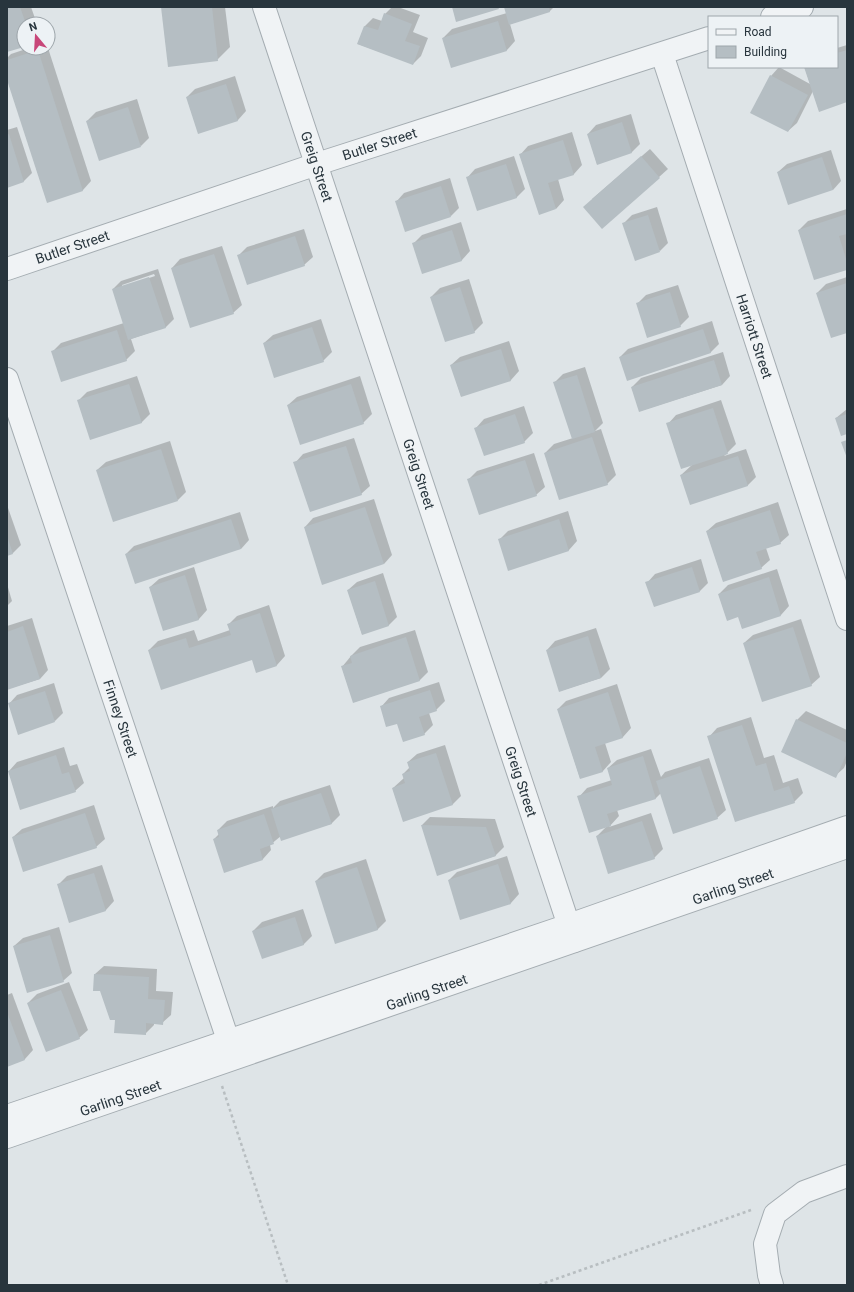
<svg xmlns="http://www.w3.org/2000/svg" width="854" height="1292" viewBox="0 0 854 1292" font-family="Roboto,sans-serif">
<style>
.shadow{fill:#0003;fill-rule:evenodd}
.building{fill:#b5bec3}
.lines{fill:none;stroke-linecap:round;stroke-linejoin:round}
.minor-casing{stroke:#a4acb1;stroke-width:24}
.path{stroke:#b8bec1;stroke-width:2.5;stroke-dasharray:3 3;stroke-linecap:butt}
.minor{stroke:#f0f3f5;stroke-width:22}
.labels{text-anchor:middle;stroke-width:3;stroke-linejoin:round;paint-order:stroke}
.street-label{font-size:14px;fill:#28353d;stroke:#edf2f5}
</style>
<rect width="100%" height="100%" fill="#dee4e7"/>
<g class="shadow">
<path d="M7 7H31L37 24H24V46L7 51Z"/>
<path d="M163 7H225L230 47 217 60Z"/>
<path d="M392 7H398L420 15 413 32 428 38 421 56 413 64 358 44 365 26 373 18 382 21 385 14Z"/>
<path d="M505 7H554L550 11 510 24 515 41 507 50 452 66 443 38 452 29 507 13Z"/>
<path d="M847 45V101L813 91 797 123 788 131 771 76 779 67 810 84 805 67H837V48Z"/>
<path d="M29 48H48L91 181 83 190 47 201 7 77V58L11 54Z"/>
<path d="M235 76 246 111 238 120 198 132 187 97 195 89Z"/>
<path d="M137 99 149 138 141 146 87 121 96 112Z"/>
<path d="M631 114 640 144 632 152 597 164 588 134 596 125Z"/>
<path d="M17 127 32 173 24 181 7 187V130Z"/>
<path d="M572 132 582 165 574 174 558 179 564 200 556 209 520 155 528 146Z"/>
<path d="M650 149 668 169 602 228 592 199Z"/>
<path d="M831 150 841 181 833 190 778 172 787 164Z"/>
<path d="M514 156 525 189 516 198 467 178 475 169Z"/>
<path d="M450 178 459 208 451 216 396 202 404 193Z"/>
<path d="M657 207 668 243 660 251 624 223 632 215Z"/>
<path d="M847 209V269L799 230 808 221Z"/>
<path d="M461 222 470 251 462 260 423 272 414 243 422 235Z"/>
<path d="M304 229 313 257 304 265 238 256 247 247Z"/>
<path d="M222 246 242 305 233 313 172 268 180 259Z"/>
<path d="M158 269 174 319 166 327 131 339 135 351 126 360 52 352 61 343 124 323 113 289 121 281ZM154 274 155 276 122 287V285Z"/>
<path d="M847 277V332L817 293 826 284Z"/>
<path d="M469 279 483 323 474 332 431 297 440 288Z"/>
<path d="M678 285 689 317 680 326 637 304 646 295Z"/>
<path d="M321 319 332 352 323 361 264 343 273 335Z"/>
<path d="M712 321 719 344 710 353 620 357 628 349Z"/>
<path d="M509 341 519 371 511 380 461 396 451 365 460 357Z"/>
<path d="M723 352 730 376 722 385 640 411 632 387 641 378Z"/>
<path d="M585 367 603 423 595 431 601 429 616 475 607 484 545 453 554 444 573 438 555 382 563 374Z"/>
<path d="M137 376 150 414 141 423 78 401 87 392Z"/>
<path d="M360 376 372 414 363 423 288 405 297 397Z"/>
<path d="M721 400 736 444 724 456 746 449 756 477 747 486 681 475 693 464 668 424 676 415Z"/>
<path d="M524 406 533 433 524 442 476 428 484 419Z"/>
<path d="M847 409V433L836 418Z"/>
<path d="M354 438 370 486 361 494 295 463 303 454Z"/>
<path d="M170 441 186 492 178 500 97 470 106 462Z"/>
<path d="M534 453 545 487 536 495 469 479 477 471Z"/>
<path d="M374 499 392 555 384 564 305 527 313 518Z"/>
<path d="M778 502 789 535 780 543 766 548 770 560 761 568 707 531 716 523Z"/>
<path d="M7 505 21 545 13 553 7 555Z"/>
<path d="M568 511 577 541 569 550 509 569 499 540 508 531Z"/>
<path d="M240 512 249 540 241 549 126 554 134 546Z"/>
<path d="M701 559 708 583 700 591 647 583 655 574Z"/>
<path d="M194 567 207 610 199 619 164 630 150 587 159 579Z"/>
<path d="M777 569 789 606 781 615 742 628 739 616 719 594 728 585Z"/>
<path d="M383 573 397 617 389 625 362 634 348 590 357 582Z"/>
<path d="M7 584 12 601 7 606Z"/>
<path d="M269 605 285 656 277 665 257 671 253 659 149 650 158 641 194 630 198 641 230 630 229 624 237 616Z"/>
<path d="M32 618 48 670 40 679 7 689V626Z"/>
<path d="M801 619 820 677 811 685 744 643 753 635Z"/>
<path d="M596 628 610 669 601 678 560 691 547 650 555 641Z"/>
<path d="M415 630 428 672 420 680 354 702 342 667 351 656 360 647Z"/>
<path d="M439 682 445 701 436 710 429 713 433 725 424 734 398 722 381 707 389 698Z"/>
<path d="M54 683 63 713 55 721 9 704 17 695Z"/>
<path d="M617 684 631 728 623 737 605 743 611 762 603 771 580 778 558 709 566 701Z"/>
<path d="M806 711 847 730V761L844 768 835 776 797 720Z"/>
<path d="M751 717 764 758 774 755 783 783 798 778 803 793 794 802 736 821 709 737 717 728Z"/>
<path d="M445 745 461 796 453 804 403 820 393 788 404 778 403 774 410 767 408 762 417 754Z"/>
<path d="M64 747 70 766 77 764 84 783 75 791 9 771 17 762Z"/>
<path d="M651 749 661 777 665 772 709 758 726 810 717 818 661 793 656 798 617 810 619 816 609 827 651 813 663 849 654 858 597 836 607 826 579 797 587 788 612 780 608 768 617 760Z"/>
<path d="M330 785 340 815 331 824 281 836 270 845 271 850 263 859 225 871 214 839 219 834 218 830 227 821 273 806V808L280 801Z"/>
<path d="M94 805 105 839 96 847 13 837 22 829Z"/>
<path d="M430 817 495 819 504 847 495 856 438 874 422 825Z"/>
<path d="M507 856 519 894 511 903 461 919 449 880 457 872Z"/>
<path d="M366 859 386 921 377 930 316 881 324 873Z"/>
<path d="M102 865 114 901 106 910 70 921 58 885 67 876Z"/>
<path d="M303 909 312 936 303 945 253 931 262 922Z"/>
<path d="M59 927 72 973 63 981 14 946 23 938Z"/>
<path d="M104 966 157 969 156 991 173 992 171 1015 162 1023H154V1025L145 1034 116 1019 95 974Z"/>
<path d="M69 982 88 1030 79 1038 28 1003 37 994Z"/>
<path d="M12 993 33 1050 25 1059 7 1066V995Z"/>
</g>
<g class="building">
<path d="M7 7H20L26 24H24V47L7 52Z"/>
<path d="M161 7H212L218 61 168 67Z"/>
<path d="M452 7H498L499 9 456 22Z"/>
<path d="M504 7H549L550 12 509 25Z"/>
<path d="M384 13 412 24 405 41 420 46 413 65 357 44 364 26 378 30Z"/>
<path d="M498 21 507 51 451 68 442 38Z"/>
<path d="M38 50 83 191 47 203 7 80V60Z"/>
<path d="M847 50V102L819 112 804 67H837V53Z"/>
<path d="M770 75 808 95 788 132 750 113Z"/>
<path d="M226 84 238 121 198 134 186 97Z"/>
<path d="M128 107 141 147 99 161 86 121Z"/>
<path d="M622 122 632 153 597 165 587 134Z"/>
<path d="M9 134 24 182 7 188V135Z"/>
<path d="M563 140 574 175 548 183 556 209 539 215 519 154Z"/>
<path d="M641 156 660 178 602 229 583 207Z"/>
<path d="M822 157 833 190 788 205 777 172Z"/>
<path d="M506 164 517 198 477 211 466 177Z"/>
<path d="M441 186 451 217 405 232 395 201Z"/>
<path d="M847 214V234L839 236 847 262V270L814 280 798 230Z"/>
<path d="M648 215 660 252 635 261 622 223Z"/>
<path d="M452 230 462 261 422 274 412 243Z"/>
<path d="M295 236 305 266 247 285 237 255Z"/>
<path d="M214 254 234 314 190 328 171 268Z"/>
<path d="M149 277 166 328 128 340 112 289Z"/>
<path d="M847 283V333L831 338 816 293Z"/>
<path d="M460 287 475 333 445 342 430 297Z"/>
<path d="M670 292 681 327 647 338 636 303Z"/>
<path d="M312 327 324 362 274 378 263 343Z"/>
<path d="M703 329 711 353 627 381 619 357Z"/>
<path d="M117 330 127 361 61 382 51 351Z"/>
<path d="M501 349 511 381 461 397 450 365Z"/>
<path d="M714 360 722 385 639 412 631 387Z"/>
<path d="M577 375 595 432 572 439 553 382Z"/>
<path d="M129 384 142 423 90 440 77 400Z"/>
<path d="M351 384 364 424 300 445 287 405Z"/>
<path d="M713 408 728 454 681 469 666 423Z"/>
<path d="M515 414 525 443 484 456 474 428Z"/>
<path d="M847 414V434L841 436 835 418Z"/>
<path d="M592 437 608 485 559 500 544 453Z"/>
<path d="M847 440V458L841 442Z"/>
<path d="M346 446 362 495 310 512 293 462Z"/>
<path d="M161 449 178 501 113 522 96 470Z"/>
<path d="M738 456 748 486 690 505 680 475Z"/>
<path d="M525 460 537 496 479 515 467 479Z"/>
<path d="M365 507 384 564 322 585 304 527Z"/>
<path d="M770 510 781 544 756 552 762 569 723 582 706 531Z"/>
<path d="M231 519 241 549 135 584 125 554Z"/>
<path d="M559 519 569 551 508 571 498 539Z"/>
<path d="M7 536 13 554 7 556Z"/>
<path d="M692 567 700 592 654 607 645 582Z"/>
<path d="M185 575 199 620 163 631 149 587Z"/>
<path d="M769 577 781 616 742 629 738 617 727 621 718 594Z"/>
<path d="M375 581 389 626 362 635 347 590Z"/>
<path d="M260 613 277 666 256 673 252 660 161 690 148 650 186 638 189 648 231 635 227 624Z"/>
<path d="M23 626 40 679 7 690V632Z"/>
<path d="M793 627 812 686 762 702 743 643Z"/>
<path d="M588 636 601 678 559 692 546 650Z"/>
<path d="M406 637 420 681 353 703 341 666 352 663 350 656Z"/>
<path d="M430 690 437 711 419 717 425 735 403 742 397 724 386 727 380 706Z"/>
<path d="M45 691 55 722 18 735 8 703Z"/>
<path d="M608 692 623 738 595 747 603 772 580 779 557 709Z"/>
<path d="M796 719 847 743V753L836 778 781 752Z"/>
<path d="M742 725 756 766 766 763 774 791 789 786 795 803 735 822 707 736Z"/>
<path d="M436 753 453 805 403 822 392 788 405 783 402 774 410 771 407 762Z"/>
<path d="M56 755 62 774 69 772 76 792 20 810 8 771Z"/>
<path d="M643 756 656 799 607 814 611 826 589 833 577 796 612 785 607 768Z"/>
<path d="M700 766 718 819 673 834 656 781Z"/>
<path d="M321 793 332 824 281 841 271 809Z"/>
<path d="M85 813 97 848 23 872 12 837Z"/>
<path d="M264 814 274 844 260 849 263 860 224 873 213 839 219 837 217 830Z"/>
<path d="M642 821 655 859 608 874 596 836Z"/>
<path d="M421 825 486 827 496 856 437 876Z"/>
<path d="M498 864 511 904 460 920 448 880Z"/>
<path d="M357 867 378 930 335 944 315 881Z"/>
<path d="M94 873 106 911 69 923 57 884Z"/>
<path d="M295 917 304 945 262 959 252 931Z"/>
<path d="M50 935 64 982 27 993 13 946Z"/>
<path d="M94 974 149 977 148 999 165 1000 163 1025 146 1023V1035L114 1033 115 1020H110L100 991H93Z"/>
<path d="M61 990 80 1039 46 1052 27 1003Z"/>
<path d="M7 1012 25 1060 7 1067Z"/>
</g>
<g class="lines">
<g class="minor-casing">
<g id="minor">
<path id="s1" d="M264 7 574 941"/>
<path d="M772 17 802 7"/>
<path id="s2" d="M662 54 847 619"/>
<path id="s3" d="M7 269 317 164 709 38"/>
<path id="s4" d="M7 379 233 1055"/>
<path d="M7 1116 569 925 847 827"/>
<path id="s5" d="M7 1137 847 847"/>
<path d="M772 1285 769 1275 765 1244 775 1214 804 1192 847 1176"/>
</g>
</g>
<g class="path">
<path d="M222 1086 288 1285"/>
<path d="M539 1285 751 1210"/>
</g>
<use href="#minor" class="minor"/>
</g>
<g class="labels">
<g class="street-label">
<text dy="5" stroke="none"><textPath href="#s3" startOffset="393">Butler Street</textPath></text>
<text dy="5" stroke="none"><textPath href="#s1" startOffset="168">Greig Street</textPath></text>
<text dy="5" stroke="none"><textPath href="#s3" startOffset="69">Butler Street</textPath></text>
<text dy="5" stroke="none"><textPath href="#s2" startOffset="297">Harriott Street</textPath></text>
<text dy="5" stroke="none"><textPath href="#s1" startOffset="492">Greig Street</textPath></text>
<text dy="5" stroke="none"><textPath href="#s4" startOffset="358">Finney Street</textPath></text>
<text dy="5" stroke="none"><textPath href="#s1" startOffset="816">Greig Street</textPath></text>
<text dy="5" stroke="none"><textPath href="#s5" startOffset="768">Garling Street</textPath></text>
<text dy="5" stroke="none"><textPath href="#s5" startOffset="444">Garling Street</textPath></text>
<text dy="5" stroke="none"><textPath href="#s5" startOffset="120">Garling Street</textPath></text>
</g>
</g>
<rect width="854" height="1292" fill="none" stroke="#28353d" stroke-width="16"/>
<rect x="708" y="16" width="130" height="52" fill="#edf2f5" stroke="#9ea6ab"/>
<rect x="716" y="29" width="20" height="6" fill="#f0f3f5" stroke="#9ea6ab"/>
<text x="744" y="36" font-size="12" fill="#28353d">Road</text>
<rect x="716" y="46" width="20" height="12" fill="#b5bec3" stroke="#9ea6ab"/>
<text x="744" y="56" font-size="12" fill="#28353d">Building</text>
<g transform="translate(36 36) rotate(342)"><circle r="19" fill="#edf2f5" stroke="#9ea6ab"/>
<path d="M0-3L7 15L0 10L-7 15Z" fill="#c84779"/>
<text y="-6" font-size="11" font-weight="bold" text-anchor="middle" fill="#28353d">N</text>
</g>
</svg>
